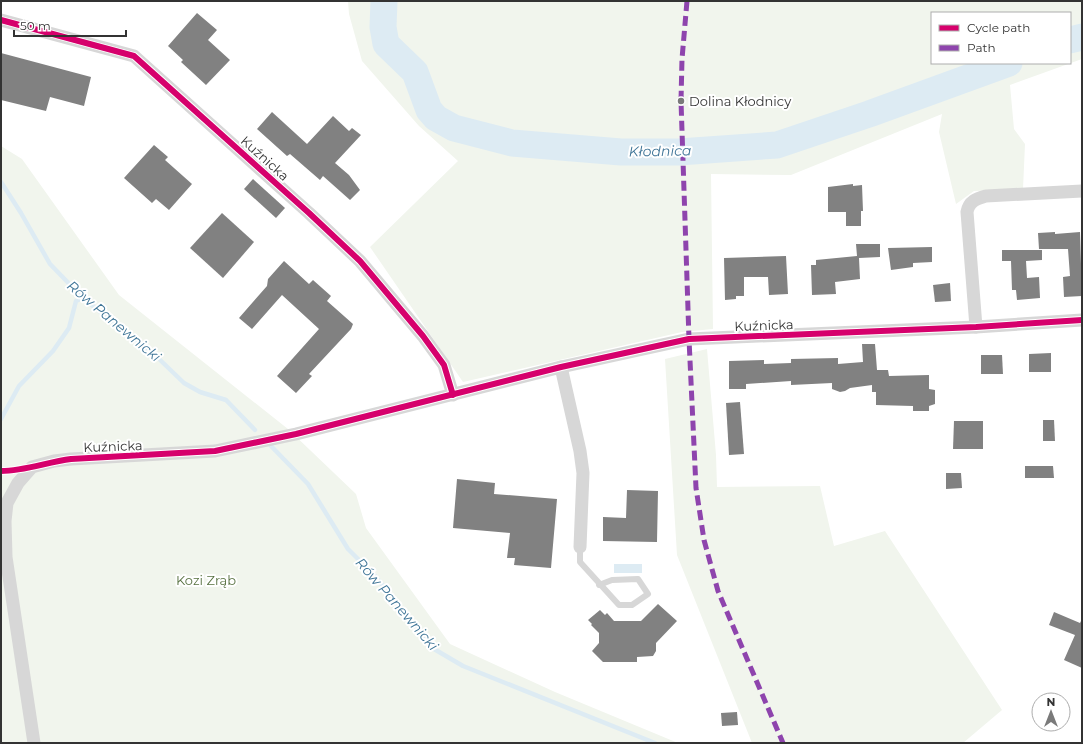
<svg xmlns="http://www.w3.org/2000/svg" width="1083" height="744" viewBox="0 0 1083 744" font-family="Montserrat,sans-serif">
<style>
.green{fill:#f1f5ed}
.water{fill:#ddebf3}
.lines{fill:none;stroke-linecap:round;stroke-linejoin:round}
.stream{stroke:#ddebf3;stroke-width:4.5}
.river{stroke:#ddebf3;stroke-width:27}
.building{fill:#818181}
.lane{stroke:#d7d7d7;stroke-width:6}
.street{stroke:#d7d7d7;stroke-width:13}
.quiet{stroke:#8e44ad;stroke-width:5;stroke-dasharray:10 5;stroke-linecap:butt}
.cycleway-casing{stroke:#fff;stroke-width:8}
.cycleway{stroke:#d6006c;stroke-width:6}
.poi-dot{fill:#7a7a7a;stroke:#fff;stroke-width:1.5}
.labels{text-anchor:middle;stroke-width:4;stroke-linejoin:round;paint-order:stroke}
.poi-label{font-size:13px;fill:#333;stroke:#fff;text-anchor:start}
.street-label{font-size:13px;fill:#333;stroke:#fff}
.park-label{font-size:13px;fill:#56703f;stroke:#fff}
.water-label{font-size:14px;font-style:italic;fill:#3f7597;stroke:#fff}
</style>
<rect width="100%" height="100%" fill="#fff"/>
<g class="green">
<path d="M348 1H378L377 23 379 40 386 54 413 78 427 118 456 135 510 146 566 153 644 158 771 152 830 134 1021 63H1070V45L1082 41V59L1010 85 1014 129 1025 144 1023 189 974 191 956 204 939 132 942 114 791 175 711 174 713 329 682 332 463 382 370 247 458 161 419 126 362 61 349 14Z"/>
<path d="M389 1H1082V29L1070 34V13H932V63H995L823 126 785 137 737 143 662 148 615 147 532 141 485 130 469 128 456 124 440 114 430 100 418 70 393 45 390 36Z"/>
<path d="M1 146 22 159 119 295 288 429 356 494 366 528 450 644 555 692 678 743H1Z"/>
<path d="M707 349 716 455 717 487 820 486 834 546 885 531 1002 710 963 743H752L677 555 665 359Z"/>
</g>
<rect class="water" x="614" y="564" width="28" height="9"/>
<g class="lines">
<g class="stream">
<path d="M1 182 21 213 50 264 83 298 157 357 184 383 200 392 226 400 255 430"/>
<path d="M1 419 19 386 53 351 69 328 76 301 83 298"/>
<path d="M271 446 308 484 348 549 375 576 434 649 463 666 655 743"/>
</g>
<g class="river">
<path d="M384 1 383 27 386 44 415 72 429 110 436 118 454 128 512 143 621 152H679L777 145 869 114 1009 63"/>
<path d="M1070 40 1082 37"/>
</g>
</g>
<g class="building">
<path d="M197 13 217 30 208 40 230 60 206 85 181 62 183 60 168 46Z"/>
<path d="M1 53 91 77 84 106 50 97 46 111 1 100Z"/>
<path d="M272 112 307 144 333 116 349 131 352 128 361 135 335 163 349 175 360 190 350 200 323 176 320 180 290 154 287 156 257 129Z"/>
<path d="M154 145 168 157 165 160 192 184 169 210 156 199 152 203 124 178Z"/>
<path d="M253 179 285 208 276 218 244 189Z"/>
<path d="M853 184V186L862 185 863 211H861V226H846V212H828V187Z"/>
<path d="M222 213 254 242 223 278 190 248Z"/>
<path d="M1055 232V234L1080 232 1082 296 1064 297 1063 277 1070 276 1068 249H1039L1038 233Z"/>
<path d="M856 244H880V257L859 258 860 279 835 282 836 294 812 295 811 265H816V260L857 256Z"/>
<path d="M932 247V262L913 263V267L891 270 888 248Z"/>
<path d="M1002 250H1042V260L1026 261 1027 278 1039 277 1040 298 1017 300 1016 290H1012L1011 261H1002Z"/>
<path d="M786 256 788 294 769 295 768 277H744V296H736V299L725 300 724 258Z"/>
<path d="M284 261 309 284 313 280 331 296 327 301 353 324 351 329 309 374 312 376 296 393 277 376 319 329 282 295 252 329 239 318 267 286 268 279Z"/>
<path d="M950 283 951 301 935 302 933 285Z"/>
<path d="M862 344H875L877 370H888L889 376 929 375V389L935 390V404L929 406V411H913V406L876 405V392H872V385L850 388 845 391 840 392 832 389V383L791 385V381L746 384V389H729V361L764 360V364L791 363V359L838 358V364L863 362Z"/>
<path d="M1051 353V372H1029V354Z"/>
<path d="M981 355H1002L1003 374H981Z"/>
<path d="M740 402 744 454 729 455 726 403Z"/>
<path d="M1043 420H1054L1055 441H1043Z"/>
<path d="M954 421H983V449H953Z"/>
<path d="M1025 466H1053L1054 478H1025Z"/>
<path d="M946 473H961L962 488 946 489Z"/>
<path d="M457 479 495 483 494 494 557 499 551 568 514 565 515 558H507L510 533 453 528Z"/>
<path d="M627 490 658 491 657 542 603 541V517L626 518Z"/>
<path d="M658 604 677 621 656 643V651L653 656 637 657V662H603L592 651 599 643V633L591 625 592 624 588 620 600 610 605 615 607 613 614 621H641Z"/>
<path d="M1054 612 1080 623 1082 619V668L1064 660 1075 635 1049 625Z"/>
<path d="M737 712 738 725 722 726 721 713Z"/>
</g>
<g class="lines">
<path class="lane" d="M580 547V562L619 605H632L648 594 638 579 612 580 599 585"/>
<g class="street">
<path d="M1 20 134 56 309 213 360 261 423 336 444 365 453 395"/>
<path d="M976 327 967 212C969 201 976 199 986 196L1082 191"/>
<path d="M561 367 580 451 583 473 580 547"/>
<path d="M34 743 6 557 5 521 7 503 18 483 32 467 54 461 71 459 215 451 296 434 561 367 689 339 976 327 1082 320"/>
</g>
<path class="quiet" d="M687 1 682 59 681 101 689 339 696 488 704 540 718 591 783 743"/>
<g class="cycleway-casing">
<g id="cycleway">
<path d="M1 20 134 56 309 213 360 261 423 336 444 365 453 395"/>
<path d="M1 471C25 471 47 462 71 459L215 451 296 434 561 367 689 339 976 327 1082 320"/>
</g>
</g>
<use href="#cycleway" class="cycleway"/>
</g>
<circle class="poi-dot" cx="681" cy="101" r="4"/>
<g class="labels">
<g class="poi-label">
<text x="689" y="106">Dolina Kłodnicy</text>
</g>
<g class="street-label">
<text transform="translate(265 158) rotate(42)" y="5">Kuźnicka</text>
<text transform="translate(764 325) rotate(-2)" y="5">Kuźnicka</text>
<text transform="translate(113 446) rotate(-2)" y="5">Kuźnicka</text>
</g>
<g class="park-label">
<text x="206" y="585">Kozi Zrąb</text>
</g>
<g class="water-label">
<text transform="translate(660 151) rotate(-1)" y="5">Kłodnica</text>
<text transform="translate(114 321) rotate(40)" y="5">Rów Panewnicki</text>
<text transform="translate(397 604) rotate(49)" y="5">Rów Panewnicki</text>
</g>
</g>
<rect width="1083" height="744" fill="none" stroke="#333333" stroke-width="4"/>
<rect x="931" y="12" width="140" height="52" fill="#ffffff" stroke="#adadad"/>
<rect x="939" y="25" width="20" height="6" fill="#d6006c" stroke="#adadad"/>
<text x="967" y="32" font-size="12" fill="#333333">Cycle path</text>
<rect x="939" y="45" width="20" height="6" fill="#8e44ad" stroke="#adadad"/>
<text x="967" y="52" font-size="12" fill="#333333">Path</text>
<g transform="translate(1051 712)"><circle r="19" fill="#ffffff" stroke="#adadad"/>
<path d="M0-3L7 15L0 10L-7 15Z" fill="#7a7a7a"/>
<text y="-6" font-size="11" font-weight="bold" text-anchor="middle" fill="#333333">N</text>
</g>
<path d="M14 30v6h112v-6" fill="none" stroke="#333333" stroke-width="2"/>
<text x="20" y="30" font-size="12" fill="#333333" stroke="#ffffff" stroke-width="3" paint-order="stroke">50 m</text>
</svg>
